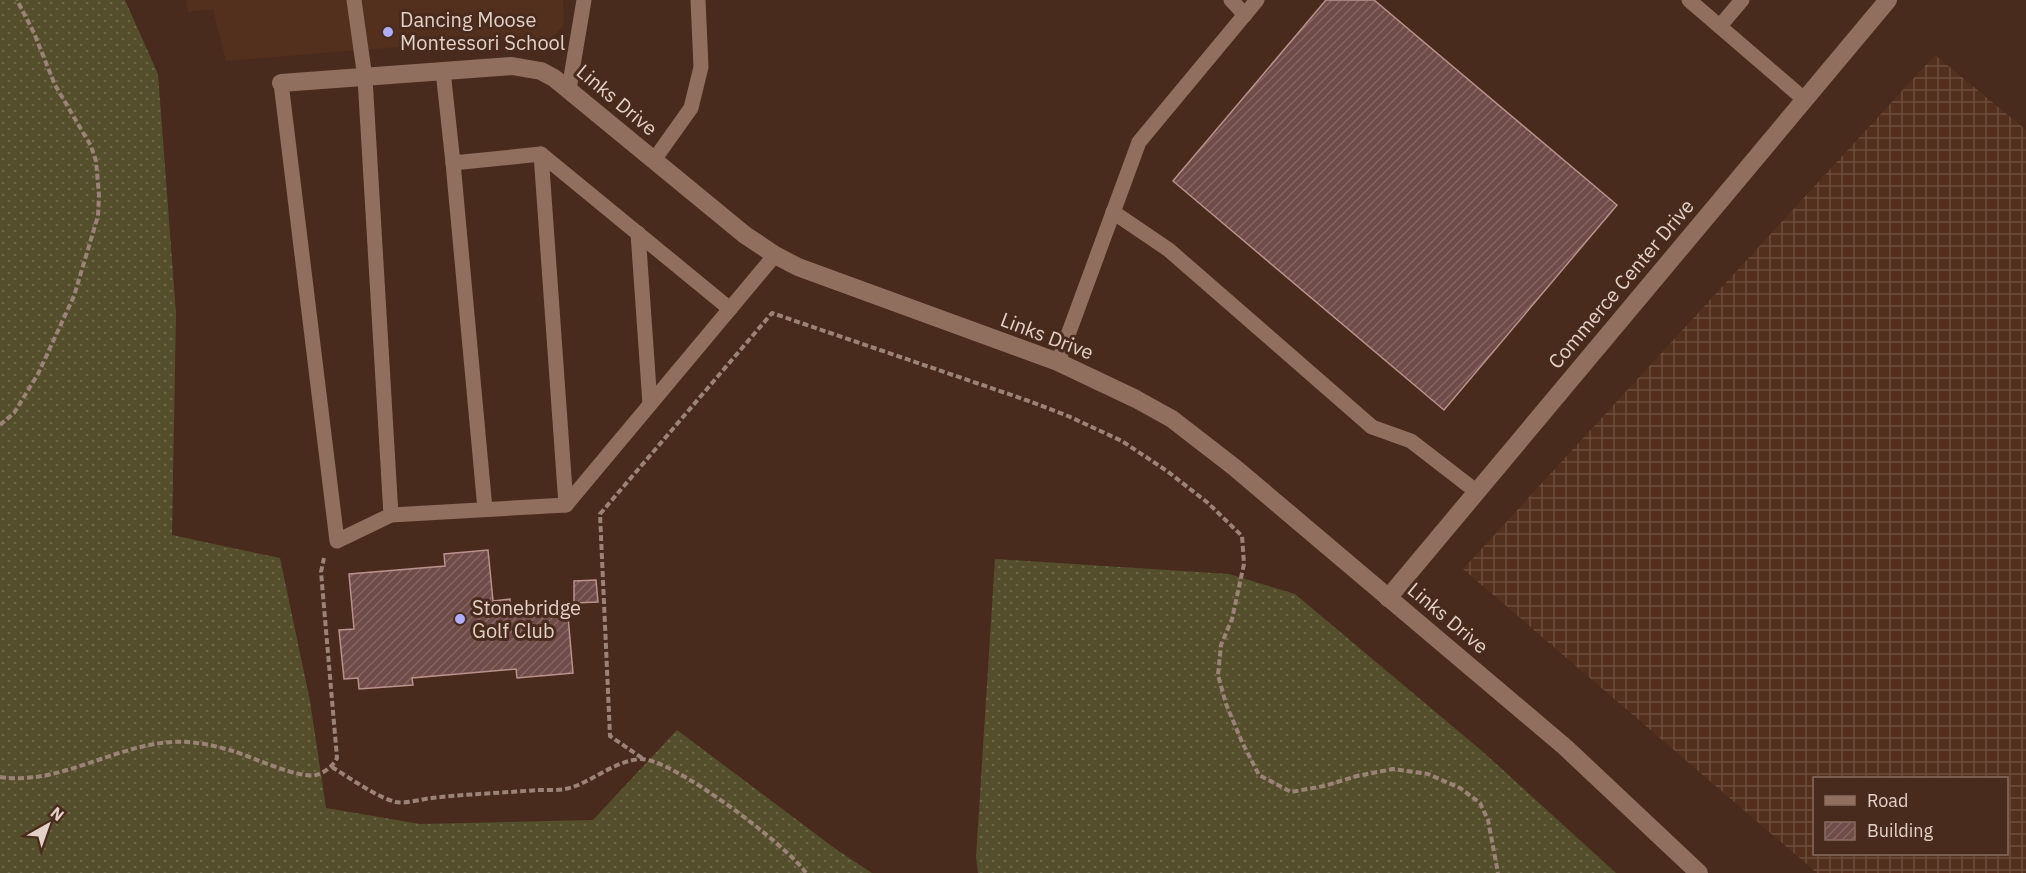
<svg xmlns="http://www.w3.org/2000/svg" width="2026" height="873" viewBox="0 0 2026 873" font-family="'IBM Plex Sans',sans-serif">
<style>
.built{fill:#53301d}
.industrial{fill:url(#industrial-grid);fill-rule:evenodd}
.grass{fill:url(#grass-dots)}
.building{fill:url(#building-hatch);stroke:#b9918d;stroke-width:1.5}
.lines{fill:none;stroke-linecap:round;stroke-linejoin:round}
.path{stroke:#9b8377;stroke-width:4;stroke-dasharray:6 3;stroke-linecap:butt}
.lane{stroke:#906f5e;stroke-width:15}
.street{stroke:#906f5e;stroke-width:18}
.poi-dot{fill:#b0adfa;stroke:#482b1c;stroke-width:2}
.labels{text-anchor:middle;stroke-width:6;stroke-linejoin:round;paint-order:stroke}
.poi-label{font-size:20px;fill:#e3d0c7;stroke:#482b1c;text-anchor:start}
.street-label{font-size:20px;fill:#e3d0c7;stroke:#482b1c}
</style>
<defs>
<pattern id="industrial-grid" width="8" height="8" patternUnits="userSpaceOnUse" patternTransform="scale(1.5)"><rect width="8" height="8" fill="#53301d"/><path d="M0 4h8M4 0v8" fill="none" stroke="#6c4d3c"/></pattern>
<pattern id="grass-dots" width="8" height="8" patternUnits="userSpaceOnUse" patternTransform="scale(1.5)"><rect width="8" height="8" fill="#554e2c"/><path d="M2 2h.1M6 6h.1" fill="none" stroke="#6d6649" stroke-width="1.8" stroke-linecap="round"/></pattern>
<pattern id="building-hatch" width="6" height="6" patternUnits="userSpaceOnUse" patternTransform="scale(1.5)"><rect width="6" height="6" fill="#704c49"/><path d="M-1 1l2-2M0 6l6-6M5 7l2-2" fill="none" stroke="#846562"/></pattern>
</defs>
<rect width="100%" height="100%" fill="#482b1c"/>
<path class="built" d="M186 0H563L564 18 563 27 552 37 545 39 508 38 226 61 213 9 188 12Z"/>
<path class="industrial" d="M1935 55 2026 130V873H1817L1463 569ZM1814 778H2006V854H1814Z"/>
<g class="grass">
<path d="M0 0H125L158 74 176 313 172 535 280 558 310 701 326 808 420 824 593 820 677 730 837 850 872 873H0Z"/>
<path d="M995 559 1229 574 1295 594 1482 751 1616 873H978L976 857Z"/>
</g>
<g class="building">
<path d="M1326 0H1374L1617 205 1444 410 1173 181Z"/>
<path d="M488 550 493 601 510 599 511 610 567 605 573 673 517 678 516 669 412 678 413 685 359 689 358 678 344 679 339 630 354 629 349 574 445 566 444 554Z"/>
<path d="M596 580 598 602 574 603V581Z"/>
</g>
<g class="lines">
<g class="path">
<path d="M0 425 14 413 38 374 74 296 98 216 99 195 96 161 91 146 55 85 34 33 17 0"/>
<path d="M642 758 610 736 600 514 772 313 1029 401 1068 416 1122 441 1167 471 1208 503 1242 536 1244 564 1232 619 1221 645 1218 675 1226 704 1242 742 1259 775 1291 792 1324 786 1357 776 1393 769 1428 774 1460 788 1480 803 1488 820 1498 873"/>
<path d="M332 767C350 778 376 797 396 802 406 804 422 799 432 798 467 794 502 793 537 790 548 790 562 791 573 787 595 779 616 761 640 759 671 757 788 846 806 873"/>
<path d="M0 777C67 787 129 733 197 743 209 744 222 748 233 751 252 757 299 779 316 775 326 772 333 766 337 758L321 572 324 558"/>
</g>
<g class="lane">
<path d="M354 0 365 78 391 515"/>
<path d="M1231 0 1245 15"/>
<path d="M1689 0 1805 100"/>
<path d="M1720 26 1742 0"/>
<path d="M443 71 453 163 541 154 730 309"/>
<path d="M281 83 337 541 391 515 566 505 775 255"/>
<path d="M569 89 584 0"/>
<path d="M541 154 566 505"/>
<path d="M654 160 691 108 701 67 698 0"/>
<path d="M453 163 485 509"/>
<path d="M1113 212 1169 250 1372 427 1411 441 1477 492"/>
<path d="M638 233 650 404"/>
<path d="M1058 362 1139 142 1257 0"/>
</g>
<g class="street">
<path d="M281 83 512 66 541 71 554 78 745 235 775 255 798 267 1058 362 1136 399 1172 419 1234 467 1565 747 1699 873"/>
<path d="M1388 598 1888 0"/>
</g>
</g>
<g class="poi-dot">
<circle cx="388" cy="32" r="6"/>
<circle cx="460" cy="619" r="6"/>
</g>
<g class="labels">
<g class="poi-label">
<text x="400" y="27">Dancing Moose<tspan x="400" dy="23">Montessori School</tspan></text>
<text x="472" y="615">Stonebridge<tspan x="472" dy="23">Golf Club</tspan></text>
</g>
<g class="street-label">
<text transform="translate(617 100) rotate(40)" y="7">Links Drive</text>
<text transform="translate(1621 284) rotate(-50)" y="7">Commerce Center Drive</text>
<text transform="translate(1047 336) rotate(21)" y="7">Links Drive</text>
<text transform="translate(1448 618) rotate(40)" y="7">Links Drive</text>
</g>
</g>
<rect x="1813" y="777" width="195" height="78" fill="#482b1c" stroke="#866d60" stroke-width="1.5"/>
<rect x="1825" y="796" width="30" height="9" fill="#906f5e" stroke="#866d60" stroke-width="1.5"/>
<text x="1867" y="807" font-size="18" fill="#e3d0c7">Road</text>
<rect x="1825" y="822" width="30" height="18" fill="url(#building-hatch)" stroke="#866d60" stroke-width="1.5"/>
<text x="1867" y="837" font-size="18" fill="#e3d0c7">Building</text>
<g transform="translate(48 825) rotate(40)" stroke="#482b1c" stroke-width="4.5" paint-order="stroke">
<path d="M0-4.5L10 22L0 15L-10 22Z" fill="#e3d0c7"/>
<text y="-9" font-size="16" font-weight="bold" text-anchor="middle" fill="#e3d0c7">N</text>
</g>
</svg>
